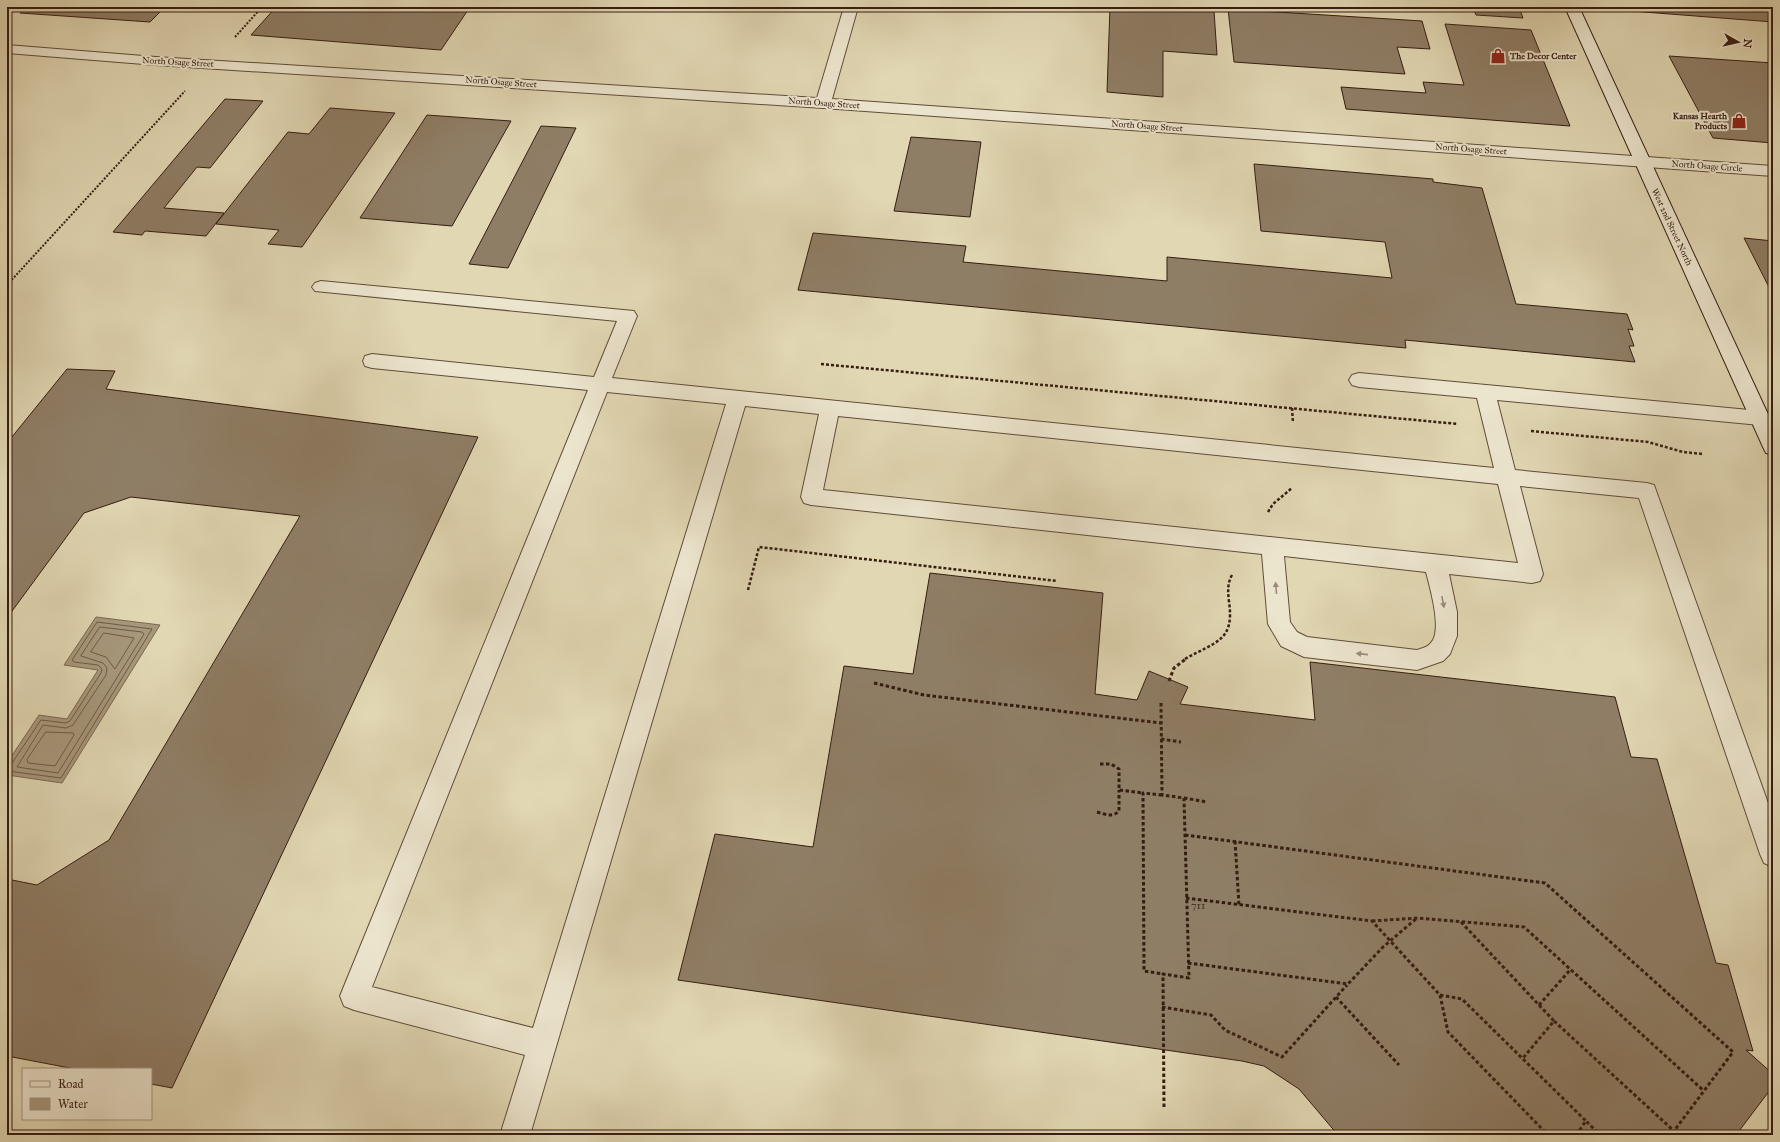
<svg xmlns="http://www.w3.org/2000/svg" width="1780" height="1142" viewBox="0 0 1780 1142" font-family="'IM FELL Great Primer',serif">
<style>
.water{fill:#a7987c;stroke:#7a6752}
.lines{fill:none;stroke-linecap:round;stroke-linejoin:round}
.shore{stroke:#6e5a47;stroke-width:1}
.building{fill:#8f7e66;stroke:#361d12}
.lane-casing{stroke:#614c3a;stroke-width:2}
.street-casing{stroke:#614c3a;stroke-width:2}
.secondary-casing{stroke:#361d12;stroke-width:2}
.path-far2{stroke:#361d12;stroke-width:2;stroke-dasharray:2 1.5;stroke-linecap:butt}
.path-far1{stroke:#361d12;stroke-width:2.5;stroke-dasharray:3 2;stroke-linecap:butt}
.path{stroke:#361d12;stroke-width:3;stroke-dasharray:3.5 2.5;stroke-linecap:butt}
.lane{fill:#ece5ce;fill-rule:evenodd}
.street{fill:#ece5ce;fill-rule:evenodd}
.secondary{fill:#ece5ce;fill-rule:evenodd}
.oneway{fill:#9a8b79}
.labels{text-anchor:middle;stroke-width:4;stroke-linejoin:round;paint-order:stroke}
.far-poi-label{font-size:9px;font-weight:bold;fill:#361d12;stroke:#ece5ce;text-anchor:start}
.far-street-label{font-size:9px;fill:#361d12;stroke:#ece5ce}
.near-number-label{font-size:11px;fill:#4c3527}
</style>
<rect width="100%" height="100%" fill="#e1d7b3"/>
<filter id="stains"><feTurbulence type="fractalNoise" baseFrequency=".005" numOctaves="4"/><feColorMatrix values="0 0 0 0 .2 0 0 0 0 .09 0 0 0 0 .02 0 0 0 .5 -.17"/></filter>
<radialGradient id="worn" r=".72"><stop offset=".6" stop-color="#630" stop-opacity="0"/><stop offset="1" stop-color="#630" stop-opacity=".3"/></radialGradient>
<path class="water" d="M96 617 160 625 62 783 7 775V763L39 715 67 719 98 670 64 665Z"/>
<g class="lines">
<g class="shore">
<path d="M100 627 142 632 144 634 58 773 17 767 43 725 66 728 73 725 106 675 107 668 103 663 81 656Z"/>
<path d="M104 633 134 638 115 669 106 657 91 652Z"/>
<path d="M46 732 73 733 74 735 55 766 28 763 27 760Z"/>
<path d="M7 765 12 763 41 720 66 723 70 721 101 673 102 669 98 665 74 662 72 660 97 622 152 629 61 778 7 771"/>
</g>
</g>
<g class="building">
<path d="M27 7H165L150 22 20 13Z"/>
<path d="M276 7H360L391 9 392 7H470L441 50 251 35Z"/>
<path d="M1110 7H1163L1214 11 1217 55 1163 51V97L1107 92Z"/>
<path d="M1473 7H1519L1523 18 1476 15Z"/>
<path d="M1629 7H1773V22L1631 11Z"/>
<path d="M1228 9 1422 21 1430 49 1397 47 1405 74 1234 62Z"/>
<path d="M1445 24 1531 30 1570 126 1346 109 1341 87 1426 93 1423 82 1464 85Z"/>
<path d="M1669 56 1773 63V143L1713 138Z"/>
<path d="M225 99 263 101 210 168 197 167 164 208 224 213 206 236 145 231 142 235 113 232Z"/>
<path d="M330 108 395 113 302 247 268 244 279 230 216 224 288 132 309 134Z"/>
<path d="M427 115 511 121 452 226 360 218Z"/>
<path d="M541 126 576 128 508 268 469 264Z"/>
<path d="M911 137 981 142 970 217 894 211Z"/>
<path d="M1254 164 1433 179V182L1482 188 1516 304 1627 314 1633 330 1628 329 1634 346H1629L1635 362 1405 340 1406 348 798 290 813 233 966 246 963 262 1167 281V257L1392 278 1385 242 1261 231Z"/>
<path d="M1744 238 1773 241V295Z"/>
<path d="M67 369 115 371 106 389 478 437 172 1088 151 1084V1069H75L7 1056V879L37 885 109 840 300 516 131 497 84 513 7 618V443Z"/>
<path d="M930 573 1103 593 1095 694 1137 700 1149 671 1188 687 1180 704 1315 720 1310 662 1615 697 1631 757 1657 759 1716 963 1728 965 1753 1051 1746 1050 1773 1074V1086L1736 1135H1338L1299 1089 1264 1066 1242 1061 678 980 715 834 813 847 844 666 913 674Z"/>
</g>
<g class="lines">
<g class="lane-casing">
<path id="lane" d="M321 281 634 311 637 316 612 378 1494 468 1477 398 1359 387 1352 385 1349 380 1352 375 1359 373 1760 411 1767 413 1770 418 1767 423 1760 425 1497 400 1515 470 1647 483 1654 485 1773 817V867L1764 863 1760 854 1639 498 1520 486 1543 574 1540 581 1532 583 1449 574 1457 612V636L1450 654 1443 661 1417 670 1304 657 1281 646 1268 624 1262 554 811 505 804 503 801 497 819 414 745 406 530 1135H500L525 1055 354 1010 344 1006 340 996 588 390 372 368 365 366 363 361 365 356 372 354 594 377 617 321 315 291 312 287 315 283ZM607 392 726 404 533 1028 372 987ZM838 416 1498 484 1518 563 823 490ZM1284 556 1426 572C1430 588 1441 625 1433 640 1429 647 1423 648 1417 650L1307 637 1297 632 1290 622Z"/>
</g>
<g class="street-casing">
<path id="street" d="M844 7H858L832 99 1773 166V176L823 108 156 65 7 53V45L156 57 817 98Z"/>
</g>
<g class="secondary-casing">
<path id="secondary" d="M1565 7H1579L1773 425V455L1766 453 1763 447Z"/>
</g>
<g class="path-far2">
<path d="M235 37 262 7"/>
<path d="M7 285 185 91"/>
</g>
<g class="path-far1">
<path d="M821 364 1458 424"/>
<path d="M1292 408 1293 423"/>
<path d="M1531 431 1648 442 1683 452 1703 454"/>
<path d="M1268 512 1273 504 1292 488"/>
<path d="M748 590 759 547 1057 581"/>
<path d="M1185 659C1214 642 1235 642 1229 602 1228 592 1227 584 1232 575"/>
</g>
<g class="path">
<path d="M1169 681 1174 668 1187 658"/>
<path d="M874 683 924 695 1161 723"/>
<path d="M1161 703 1162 795 1184 798 1189 978 1163 974 1164 1108"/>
<path d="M1161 739 1181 742"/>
<path d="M1100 764H1111L1119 769V790L1143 793"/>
<path d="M1162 795 1143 793 1144 971 1163 974"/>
<path d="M1184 798 1207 802"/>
<path d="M1097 812C1105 814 1112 818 1119 811V790"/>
<path d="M1185 835 1545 883 1733 1052 1671 1135"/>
<path d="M1235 841 1239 905"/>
<path d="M1186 898 1372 921 1440 995 1448 1032 1548 1135"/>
<path d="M1372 921 1418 918 1524 927 1704 1091"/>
<path d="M1461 922 1554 1021 1523 1058"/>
<path d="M1188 963 1348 984 1383 947 1417 918"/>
<path d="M1440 995 1462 999 1586 1121"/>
<path d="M1336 997 1399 1065"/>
<path d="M1539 1005 1571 969"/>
<path d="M1162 1007 1211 1015 1225 1030 1282 1057 1347 985"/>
<path d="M1554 1021 1674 1131"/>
<path d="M1576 1135 1586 1121 1600 1135"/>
</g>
<use href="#lane" class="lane"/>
<use href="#street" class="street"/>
<use href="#secondary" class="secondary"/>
</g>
<defs><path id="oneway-solid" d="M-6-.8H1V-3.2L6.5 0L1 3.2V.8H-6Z"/></defs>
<g class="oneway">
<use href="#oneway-solid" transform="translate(1276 588) rotate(-95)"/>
<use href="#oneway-solid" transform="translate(1443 602) rotate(79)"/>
<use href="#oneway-solid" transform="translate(1362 654) rotate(-174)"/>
</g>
<defs>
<g id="shop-bare" transform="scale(1.2)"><path d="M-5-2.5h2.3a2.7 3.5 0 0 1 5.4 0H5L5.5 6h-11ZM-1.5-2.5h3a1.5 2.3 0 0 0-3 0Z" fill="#8f2418" stroke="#ece5ce" stroke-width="2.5" paint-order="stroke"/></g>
</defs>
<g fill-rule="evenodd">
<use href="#shop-bare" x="1498" y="56"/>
<use href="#shop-bare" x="1739" y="121"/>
</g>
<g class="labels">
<g class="far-poi-label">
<text x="1510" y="59">The Decor Center</text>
<text x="1727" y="119" text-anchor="end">Kansas Hearth<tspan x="1727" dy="10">Products</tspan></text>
</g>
<g class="far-street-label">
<text transform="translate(178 62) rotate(3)" y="3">North Osage Street</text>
<text transform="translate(501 82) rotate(4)" y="3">North Osage Street</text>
<text transform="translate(824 103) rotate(4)" y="3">North Osage Street</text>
<text transform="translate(1147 126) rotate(4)" y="3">North Osage Street</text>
<text transform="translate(1471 149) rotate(4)" y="3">North Osage Street</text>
<text transform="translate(1707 166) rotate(4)" y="3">North Osage Circle</text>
<text transform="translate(1672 227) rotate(65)" y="3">West 2nd Street North</text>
</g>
<g class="near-number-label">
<text x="1198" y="909">711</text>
</g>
</g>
<rect width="1780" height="1142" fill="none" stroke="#e1d7b3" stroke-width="24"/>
<rect x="8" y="8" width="1764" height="1126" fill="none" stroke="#361d12" stroke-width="2"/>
<rect x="12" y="12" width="1756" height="1118" fill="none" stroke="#361d12"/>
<rect x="22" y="1068" width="130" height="52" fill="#ece5ce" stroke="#a39583"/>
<rect x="30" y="1081" width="20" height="6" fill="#ece5ce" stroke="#a39583"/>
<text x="58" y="1088" font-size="12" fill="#361d12">Road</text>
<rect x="30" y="1098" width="20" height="12" fill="#a7987c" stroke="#a39583"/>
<text x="58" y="1108" font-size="12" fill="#361d12">Water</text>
<g transform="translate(1738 42) rotate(98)" stroke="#ece5ce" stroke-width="3" paint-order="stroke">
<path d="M0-3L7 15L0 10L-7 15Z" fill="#361d12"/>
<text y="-6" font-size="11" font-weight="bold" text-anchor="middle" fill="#361d12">N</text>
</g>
<rect width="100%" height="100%" filter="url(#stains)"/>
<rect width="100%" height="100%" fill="url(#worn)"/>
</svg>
